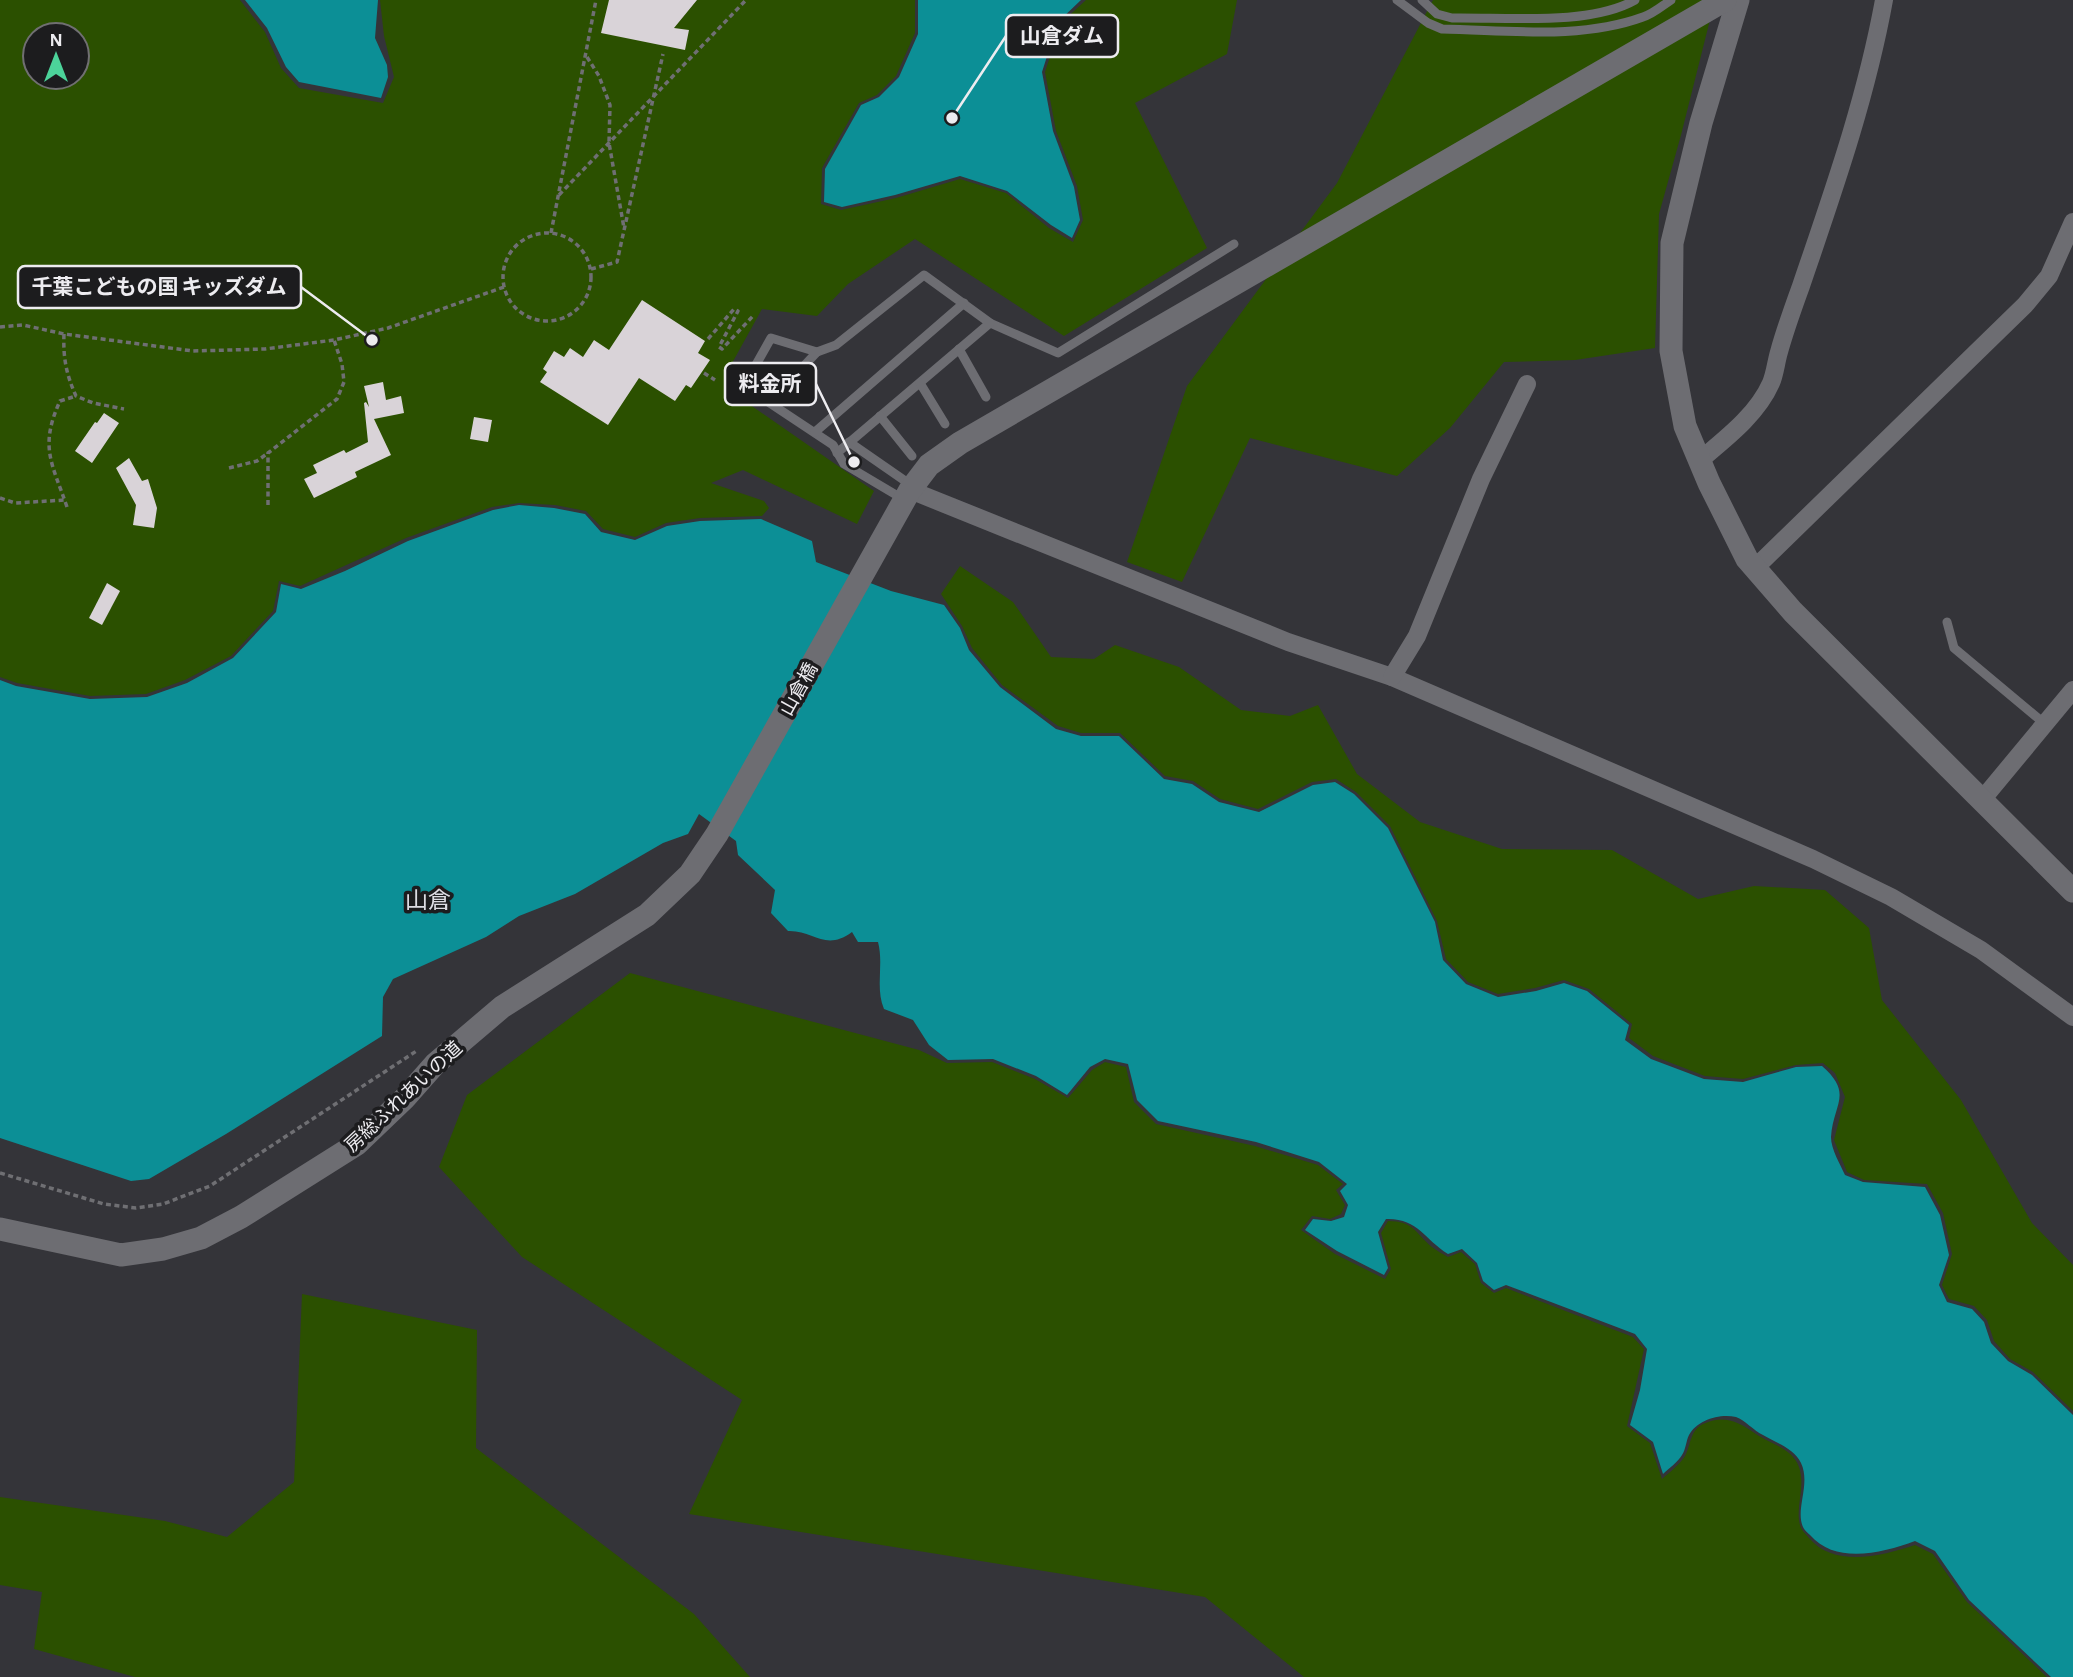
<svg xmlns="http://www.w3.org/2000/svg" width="2073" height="1677" viewBox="0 0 2073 1677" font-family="'Alegreya Sans','Noto Sans JP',sans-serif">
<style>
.green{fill:#2b5000;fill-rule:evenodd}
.water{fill:#0c8f96}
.building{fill:#d9d3d8}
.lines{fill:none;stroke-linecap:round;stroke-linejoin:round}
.path{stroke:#6f6f73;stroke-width:3.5;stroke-dasharray:5 3.5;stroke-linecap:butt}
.service{stroke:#6d6d72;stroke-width:9}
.minor{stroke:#6d6d72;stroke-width:18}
.tertiary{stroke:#6d6d72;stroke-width:23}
.labels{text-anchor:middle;stroke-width:7;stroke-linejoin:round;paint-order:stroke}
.street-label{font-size:19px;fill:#edecf0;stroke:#1c1c1e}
.quarter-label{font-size:23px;fill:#dcdce3;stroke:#1c1c1e}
.leader{fill:none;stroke:#edecf0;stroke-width:2.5}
.callout-dot{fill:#edecf0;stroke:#1c1c1e;stroke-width:2.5}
.callout{fill:#1c1c1e;stroke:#edecf0;stroke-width:2.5}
.callout-label{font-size:21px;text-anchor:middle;font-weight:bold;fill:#edecf0}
</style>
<rect width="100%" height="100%" fill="#343439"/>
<g class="green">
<path d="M0 0H240L265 32 281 68 299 88 383 103 394 77 384 36 380 0H915V33L896 76 877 95 859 103 822 168 821 204 841 210 896 198 960 179 1006 193 1049 228 1073 242 1083 220 1077 186 1056 131 1045 72 1061 23 1086 0H1237L1227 54 1135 103 1207 248 1064 336 915 239 848 284 817 316 762 309 731 365 739 397 874 491 857 524 743 470 711 483 764 501 769 508 762 516 700 518 666 523 635 537 603 529 586 511 555 505 519 503 492 507 406 538 300 586 279 581 273 611 231 656 185 680 146 694 90 696 17 683 0 677ZM35 35H77V77H35Z"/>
<path d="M1433 0H1715L1681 135 1659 214 1655 348 1575 360 1504 362 1450 428 1397 476 1250 438 1182 582 1127 562 1187 386 1337 183Z"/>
<path d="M960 566 1013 602 1051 657 1094 659 1115 645 1179 667 1241 710 1290 716 1318 705 1357 774 1420 822 1502 849 1612 850 1698 899 1754 886 1825 890 1869 928 1882 1000 1961 1100 2032 1223 2073 1265V1411L2033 1372 2010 1359 1994 1341 1987 1320 1974 1306 1949 1299 1942 1285 1952 1254 1943 1213 1927 1184 1864 1180 1847 1172 1834 1140 1845 1097 1835 1073 1823 1063 1796 1065 1743 1079 1705 1076 1653 1056 1629 1038 1632 1024 1589 989 1564 980 1535 988 1498 994 1468 982 1446 959 1437 921 1390 826 1356 792 1336 779 1312 782 1258 809 1220 799 1193 781 1165 776 1120 733H1081L1058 726 1002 685 972 648 962 626 941 594Z"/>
<path d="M630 973 919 1050 947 1063 992 1062 1035 1079 1068 1098 1092 1070 1105 1062 1126 1067 1134 1102 1156 1124 1255 1146 1318 1165 1343 1184 1336 1190 1345 1205 1341 1214 1330 1219 1312 1216 1301 1230 1335 1254 1385 1279 1391 1269 1381 1233 1388 1221C1414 1221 1415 1233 1432 1247 1437 1251 1443 1254 1448 1257L1461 1252 1475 1264 1481 1283 1494 1293 1506 1288 1633 1337 1644 1349 1627 1426 1650 1443 1662 1479C1669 1473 1680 1464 1685 1456 1691 1445 1690 1430 1703 1424 1723 1415 1736 1420 1753 1432 1767 1443 1792 1447 1799 1467 1806 1487 1795 1506 1800 1525 1801 1530 1806 1534 1809 1538 1834 1568 1882 1556 1915 1545L1933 1554 1967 1602 2047 1677H1304L1205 1597 689 1514 742 1400 522 1257 439 1167 467 1095Z"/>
<path d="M302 1294 477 1330 476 1448 694 1614 750 1677H135L34 1649 42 1592 0 1585V1497L165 1521 227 1537 294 1482Z"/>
</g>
<g class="water">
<path d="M245 0H378L375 38 387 65 388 77 381 98 299 82 286 67 267 28Z"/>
<path d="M918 0H1081L1058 22 1042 72 1053 131 1074 187 1080 220 1072 238 1051 225 1007 191 960 176 895 195 842 207 824 202 825 169 861 105 879 97 899 77 918 34Z"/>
<path d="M519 505 554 508 585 514 601 532 635 540 667 526 700 521 761 519 812 541 816 562 891 591 944 605 960 628 969 650 1000 687 1056 729 1081 736H1119L1164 779 1192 784 1219 802 1259 812 1313 785 1335 782 1354 794 1388 828 1435 922 1443 960 1466 984 1498 997 1536 991 1564 983 1587 991 1629 1025 1625 1040 1651 1059 1704 1079 1743 1082 1796 1067 1822 1066C1854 1094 1833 1104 1831 1137 1831 1149 1840 1164 1845 1175L1863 1182 1925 1187 1940 1215 1949 1255 1939 1285 1947 1302 1972 1309 1984 1322 1991 1343 2008 1361 2032 1375 2073 1415V1677H2051L1969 1600 1935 1551 1915 1541C1882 1553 1836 1565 1810 1535 1807 1532 1804 1530 1803 1527 1795 1509 1811 1484 1801 1463 1794 1448 1776 1443 1763 1435 1754 1431 1745 1420 1736 1417 1720 1413 1697 1420 1689 1435 1686 1441 1686 1449 1682 1455 1678 1462 1669 1468 1663 1474L1653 1442 1630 1425 1640 1390 1647 1349 1635 1334 1506 1285 1494 1290 1483 1281 1477 1263 1462 1249 1448 1254C1424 1239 1418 1218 1386 1219L1378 1232 1388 1268 1384 1275 1337 1251 1305 1230 1313 1219 1331 1221 1344 1217 1348 1205 1340 1191 1347 1184 1319 1162 1256 1142 1158 1121 1137 1100 1128 1064 1105 1059 1090 1067 1067 1095 1036 1076 993 1059 948 1060 929 1045 913 1020 884 1009C875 988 884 964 878 942H858L852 932C825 952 814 930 788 931L771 913 775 890 738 855 736 841 699 814 688 834 663 843 575 894 519 916 486 937 393 979 383 997 382 1036 226 1134 149 1179 131 1181 0 1138V680L16 686 90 699 147 697 187 683 233 658 276 612 281 584 301 589 345 571 408 541 493 510Z"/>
</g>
<g class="building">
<path d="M609 0H697L674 28 689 30 685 50 601 33Z"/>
<path d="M642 300 705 341 698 353 710 360 691 388 686 385 675 401 639 378 608 425 540 382 547 372 543 369 554 351 564 357 570 348 583 357 594 340 609 350Z"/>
<path d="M383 382 386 400 401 396 404 413 374 419 391 455 355 472 357 477 314 498 304 479 317 473 313 465 344 450 346 453 368 442 364 403 366 402 369 407 364 386Z"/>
<path d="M104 413 119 423 92 463 75 451 95 422 97 423Z"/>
<path d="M474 417 492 420 488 442 470 439Z"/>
<path d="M129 458 142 481 148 479 157 508 154 528 133 525 136 505 116 468Z"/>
<path d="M107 583 120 591 102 625 89 618Z"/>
</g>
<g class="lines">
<g class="path">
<path d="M587 57 599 76 610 105 609 143 624 228"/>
<path d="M559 195 746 0"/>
<circle cx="547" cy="277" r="44"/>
<path d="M551 233 596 0"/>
<path d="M591 269 617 262 663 54"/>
<path d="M0 327 23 325 64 334 193 351 265 349 334 340 388 328 504 287"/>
<path d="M64 334C63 357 66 374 76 396L93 403 124 409"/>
<path d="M708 339 734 309 738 311 719 347 722 349 753 316"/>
<path d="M704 373 715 380"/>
<path d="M229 468 257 461 268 453"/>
<path d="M0 498 15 503 65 500"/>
<path d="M268 505V453L337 399 344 382 342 364 334 340"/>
<path d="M67 507C52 463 39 447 60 401L76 396"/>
<path d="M0 1173 104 1204 136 1208 163 1204 210 1186 418 1050"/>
</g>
<g class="service">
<path d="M1397 0 1428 23 1442 29C1508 30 1580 40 1643 17 1653 14 1662 6 1671 0"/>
<path d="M1422 0 1437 14 1452 18C1505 17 1590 26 1635 0"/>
<path d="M990 323 1058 353 1234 244"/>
<path d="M959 349 986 397"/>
<path d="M817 352 836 345 924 275 990 323 837 453"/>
<path d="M920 383 945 424"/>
<path d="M770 402 817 352 771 338 744 386 833 445 844 464 903 499"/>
<path d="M880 416 912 456"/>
<path d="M815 432 964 303"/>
<path d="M849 442 911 485"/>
<path d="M1947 622 1954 648 2045 724"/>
</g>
<g class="minor">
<path d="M1699 461C1725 439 1757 415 1771 383 1775 374 1776 362 1779 352 1785 330 1793 308 1801 286 1833 192 1866 99 1884 0"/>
<path d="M910 490 1288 642 1392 677 1813 859 1891 897 1981 950 2073 1017"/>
<path d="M1755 568 2025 305 2049 276 2073 222"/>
<path d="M1392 677 1417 636 1481 479 1527 384"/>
<path d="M1981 801 2073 690"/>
</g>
<g class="tertiary">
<path d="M1738 0 1701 123 1672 243 1671 351 1685 426 1709 483 1747 559 1793 612 2073 891"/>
<path d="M0 1229 121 1255 163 1249 201 1238 241 1217 357 1144 405 1098 435 1064 502 1007 647 915 690 874 717 834 910 490 929 465 960 443 1725 0"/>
</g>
</g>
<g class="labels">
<g class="street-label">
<text transform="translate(798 689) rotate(-61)" y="7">山倉橋</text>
<text transform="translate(403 1096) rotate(-43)" y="7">房総ふれあいの道</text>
</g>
<g class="quarter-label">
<text x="428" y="908">山倉</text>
</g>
</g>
<path class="leader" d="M952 118L1006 36M372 340L301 287M854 462L816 384"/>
<g class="callout-dot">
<circle cx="952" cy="118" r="7"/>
<circle cx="372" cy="340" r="7"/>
<circle cx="854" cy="462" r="7"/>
</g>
<g class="callout">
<rect x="1006" y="15" width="112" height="42" rx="7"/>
<rect x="18" y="266" width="283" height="42" rx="7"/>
<rect x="725" y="363" width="91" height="42" rx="7"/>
</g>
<g class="callout-label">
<text x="1062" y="43">山倉ダム</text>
<text x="159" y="294">千葉こどもの国 キッズダム</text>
<text x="770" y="391">料金所</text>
</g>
<g transform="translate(56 56)"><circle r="33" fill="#1c1c1e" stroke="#706f72" stroke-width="2"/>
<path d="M0-5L12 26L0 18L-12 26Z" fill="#4cd39a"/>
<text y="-10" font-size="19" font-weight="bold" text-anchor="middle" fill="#edecf0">N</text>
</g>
</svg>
